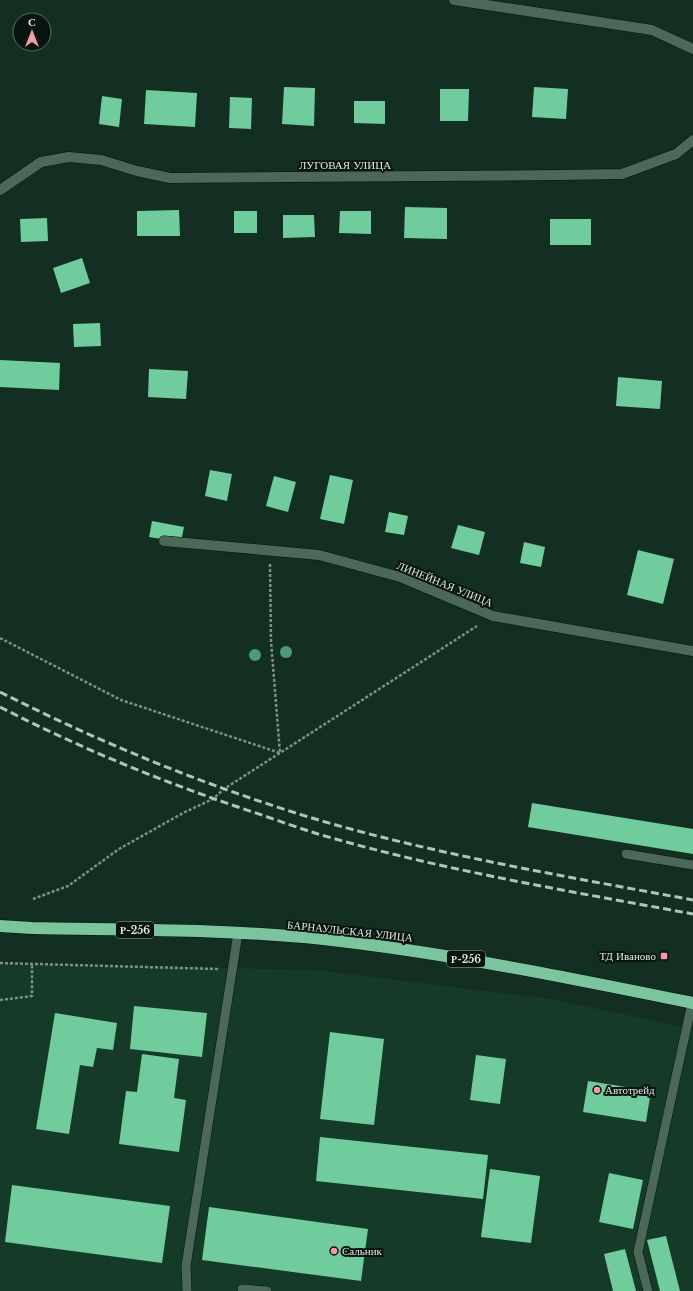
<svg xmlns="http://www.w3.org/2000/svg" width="693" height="1291" viewBox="0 0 693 1291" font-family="'Libre Baskerville',serif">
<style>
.built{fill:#153a28}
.building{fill:#71cc9d}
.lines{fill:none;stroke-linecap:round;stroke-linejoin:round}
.lane-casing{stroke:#00170a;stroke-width:10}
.street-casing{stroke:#00170a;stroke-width:11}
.highway-casing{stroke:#00170a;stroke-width:13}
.path{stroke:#7c9286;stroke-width:2.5;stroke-dasharray:3 2;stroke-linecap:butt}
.lane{stroke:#4b6858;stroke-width:9}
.street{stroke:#4b6858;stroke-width:10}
.highway{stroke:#7ac59d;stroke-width:12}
.rail{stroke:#b1c4b9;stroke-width:3;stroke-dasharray:8 4;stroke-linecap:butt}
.tree{fill:#4b9b73}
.poi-dot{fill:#f39aa8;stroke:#09140e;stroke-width:1.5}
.labels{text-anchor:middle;stroke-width:4;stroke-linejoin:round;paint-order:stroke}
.shield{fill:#09140e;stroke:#9daba2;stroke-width:1}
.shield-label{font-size:10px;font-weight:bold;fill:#dcece2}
.street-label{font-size:11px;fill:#dcece2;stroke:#09140e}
.poi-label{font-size:11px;fill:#dcece2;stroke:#09140e;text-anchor:start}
</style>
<rect width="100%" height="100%" fill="#132f21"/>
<path class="built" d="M0 963 316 970 551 999 693 1029V1291H0Z"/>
<g class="building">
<path d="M284 87 315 88 314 126 282 124Z"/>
<path d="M534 87 568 89 566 119 532 117Z"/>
<path d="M440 89H469L468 121H440Z"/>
<path d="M146 90 197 93 195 127 144 124Z"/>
<path d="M102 96 122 99 119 127 99 124Z"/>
<path d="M230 97 252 98 251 129 229 128Z"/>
<path d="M354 101H385V124L354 123Z"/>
<path d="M405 207 447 208V239L404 238Z"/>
<path d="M179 210 180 236H137V211Z"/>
<rect x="234" y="211" width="23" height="22"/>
<path d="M340 211H371V234L339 233Z"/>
<path d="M283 215H314L315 237 283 238Z"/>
<path d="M47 218 48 241 21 242 20 219Z"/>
<rect x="550" y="219" width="41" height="26"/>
<path d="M82 258 90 283 61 293 53 268Z"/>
<path d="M100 323 101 346 74 347 73 324Z"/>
<path d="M0 360 60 363 59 390 0 387Z"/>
<path d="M149 369 188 371 186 399 148 397Z"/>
<path d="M618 377 662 381 660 409 616 406Z"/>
<path d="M210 470 232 474 227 501 205 496Z"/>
<path d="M330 475 353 480 344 524 320 519Z"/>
<path d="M274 476 296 482 288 512 266 506Z"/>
<path d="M389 512 408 516 404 535 385 532Z"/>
<path d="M152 521 184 527 181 542 149 537Z"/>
<path d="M458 525 485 532 479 555 451 548Z"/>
<path d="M524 542 545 547 541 567 520 563Z"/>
<path d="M638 550 674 559 663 604 627 595Z"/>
<path d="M532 803 693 829V854L528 827Z"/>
<path d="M134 1006 207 1013 202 1057 130 1049Z"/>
<path d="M55 1013 117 1023 113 1050 97 1048 93 1067 80 1065 69 1134 36 1129Z"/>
<path d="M330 1032 384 1039 374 1125 320 1119Z"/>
<path d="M142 1054 179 1059 174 1098 186 1100 179 1152 119 1144 126 1091 137 1092Z"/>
<path d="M476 1055 506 1059 500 1104 470 1100Z"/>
<path d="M588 1081 651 1091 646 1122 583 1112Z"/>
<path d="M320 1137 488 1155 483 1199 316 1181Z"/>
<path d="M490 1169 540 1176 531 1243 481 1237Z"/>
<path d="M609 1173 643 1180 633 1229 599 1222Z"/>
<path d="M12 1185 170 1206 162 1263 5 1242Z"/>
<path d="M209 1207 368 1229 361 1281 202 1260Z"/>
<path d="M666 1236 680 1291H660L647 1240Z"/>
<path d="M625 1249 636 1291H613L604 1254Z"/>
</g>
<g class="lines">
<g class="lane-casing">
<g id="lane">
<path d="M626 854 693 865"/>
<path d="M242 1289 267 1291"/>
<path d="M187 1291 186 1266 238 933"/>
<path d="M648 1291 638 1252 692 1003"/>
</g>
</g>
<g class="street-casing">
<g id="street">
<path d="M454 0 652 30 693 49"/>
<path d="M0 190 41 162 69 157 101 160 137 171 170 178 559 175 622 174 676 154 693 140"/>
<path d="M164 541 319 555 400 577 493 616 693 651"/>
</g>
</g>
<g class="highway-casing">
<path id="highway" d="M0 926 32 928C129 930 227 929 323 939 448 953 570 978 693 1003"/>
</g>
<g class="path">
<path d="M270 564 271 641 280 753"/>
<path d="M0 638 121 700 280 753"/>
<path d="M33 899 68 886 119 849 183 813 213 799 224 789 477 626"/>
<path d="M0 963 218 969"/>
<path d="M0 1000 32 996V964"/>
</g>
<use href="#lane" class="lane"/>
<use href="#street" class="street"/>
<use href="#highway" class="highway"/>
<g class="rail">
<path d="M0 692C103 744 211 788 322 821 443 856 569 877 693 900"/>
<path d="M0 707C84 750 170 785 259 814 279 821 299 828 318 834 441 870 568 891 693 914"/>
</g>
</g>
<g class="tree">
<circle cx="286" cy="652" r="6"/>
<circle cx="255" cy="655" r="6"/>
</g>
<g class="poi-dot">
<rect x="660" y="952" width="8" height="8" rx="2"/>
<circle cx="597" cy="1090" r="4"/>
<circle cx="334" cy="1251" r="4"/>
</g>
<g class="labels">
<g class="shield">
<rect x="116" y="922" width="38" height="16" rx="3"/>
<rect x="447" y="951" width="38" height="16" rx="3"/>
</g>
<g class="shield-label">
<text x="135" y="934">Р-256</text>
<text x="466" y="963">Р-256</text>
</g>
<g class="street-label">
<text x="345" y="169">ЛУГОВАЯ УЛИЦА</text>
<text transform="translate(445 584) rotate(22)" y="4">ЛИНЕЙНАЯ УЛИЦА</text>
<text transform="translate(350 931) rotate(6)" y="4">БАРНАУЛЬСКАЯ УЛИЦА</text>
</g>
<g class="poi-label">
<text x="656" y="960" text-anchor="end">ТД Иваново</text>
<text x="605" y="1094">Автотрейд</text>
<text x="342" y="1255">Сальник</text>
</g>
</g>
<g transform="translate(32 32)"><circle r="19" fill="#09140e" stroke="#5d6a63"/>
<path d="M0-3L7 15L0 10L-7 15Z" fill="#f39aa8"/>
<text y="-6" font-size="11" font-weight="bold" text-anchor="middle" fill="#dcece2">С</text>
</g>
</svg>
